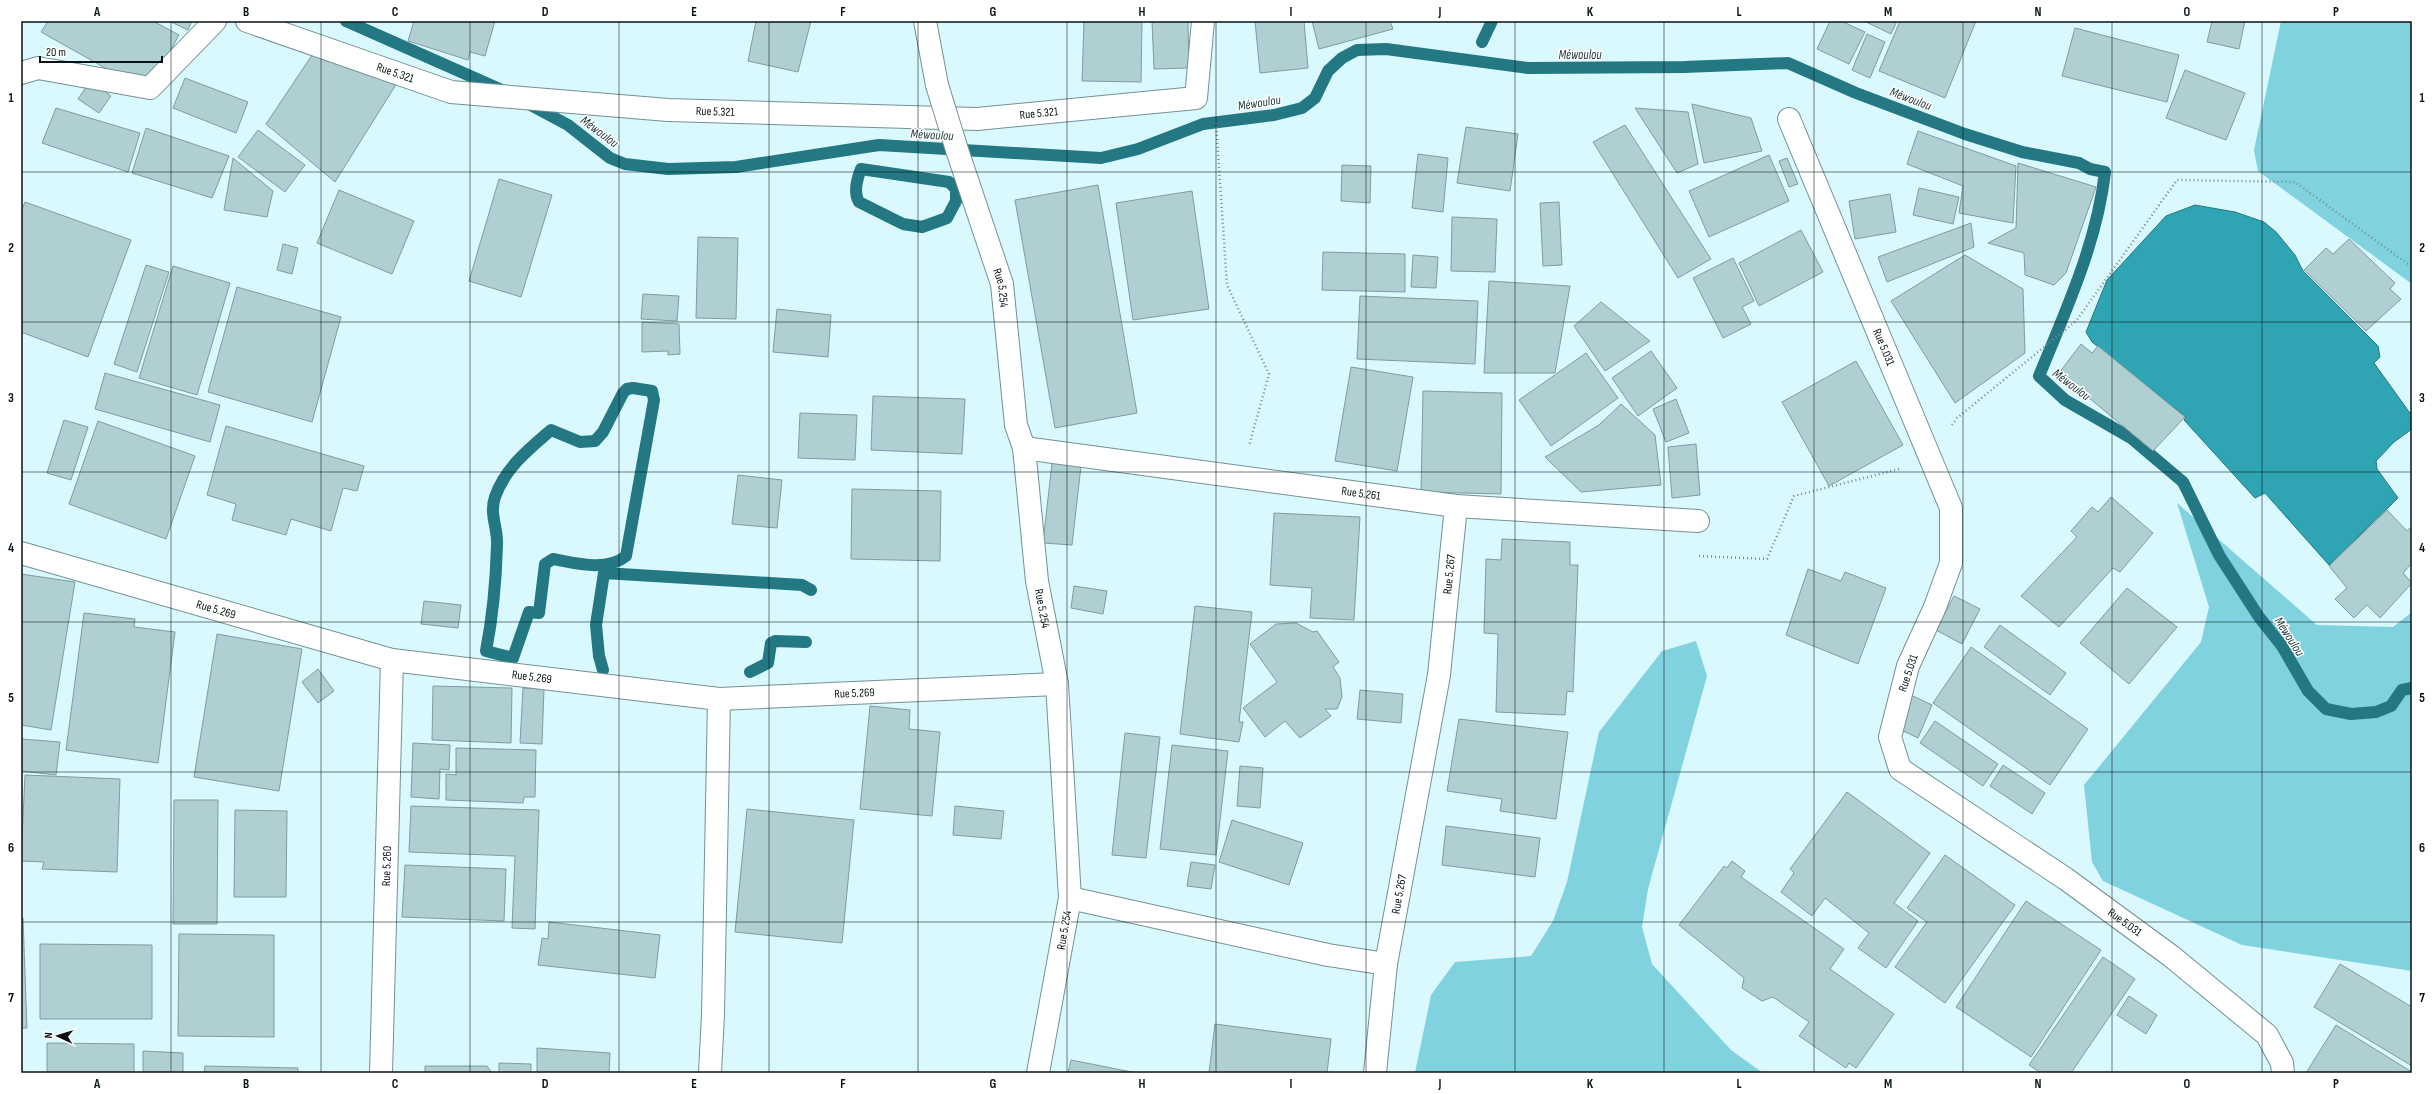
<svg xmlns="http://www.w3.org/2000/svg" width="2433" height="1094" viewBox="0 0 2433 1094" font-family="'Sofia Sans Condensed',sans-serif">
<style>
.green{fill:#80d2de}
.water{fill:#2fa4b3;stroke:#237883}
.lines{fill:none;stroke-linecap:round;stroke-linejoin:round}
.stream{stroke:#237883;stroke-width:12}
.building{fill:#b0cfd3;stroke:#7f9ca0}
.street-casing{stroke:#749195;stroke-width:24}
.path{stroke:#788e92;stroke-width:2.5;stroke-dasharray:1 3;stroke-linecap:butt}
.street{stroke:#fff;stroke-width:22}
.street-bridge-casing{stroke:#749195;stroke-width:24;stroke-linecap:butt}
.street-bridge{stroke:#fff;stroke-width:22}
.grid{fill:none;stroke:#071214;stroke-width:1;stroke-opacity:0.55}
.labels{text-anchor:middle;stroke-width:3;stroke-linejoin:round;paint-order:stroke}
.street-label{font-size:12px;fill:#071214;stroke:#fff}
.water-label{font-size:13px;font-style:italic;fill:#253e41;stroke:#fff}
.neatline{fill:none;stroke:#071214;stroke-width:1.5}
.grid-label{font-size:13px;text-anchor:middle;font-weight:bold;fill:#071214}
</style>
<rect width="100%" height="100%" fill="#d9f9fe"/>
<g class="green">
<path d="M2281 21H2412V284L2258 171 2254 150Z"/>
<path d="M2177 503 2317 625 2393 627 2412 612V971L2242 945 2103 881 2092 862 2084 785 2201 642 2209 607Z"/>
<path d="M1696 641 1707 676 1648 889 1642 927 1652 964 1731 1050 1763 1073H1415L1431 995 1455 962 1531 956 1553 921 1567 882 1599 732 1662 651Z"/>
</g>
<path class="water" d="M2195 205 2235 212 2264 222 2276 232 2295 255 2303 271 2378 346 2380 357 2374 363 2412 416V429L2394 442 2376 461 2377 469 2398 498 2329 565 2265 493 2255 498 2184 420 2186 417 2092 342 2086 332 2107 280 2166 216Z"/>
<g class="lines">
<g class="stream">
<path d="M346 21 504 91"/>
<path d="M1482 42 1492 21"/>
<path d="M527 103 568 125 610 158 625 164 668 169 736 167 879 145 1101 158 1138 149 1203 124 1274 115 1302 108 1315 98 1328 71 1342 58 1357 50 1386 49 1528 68 1684 67 1788 63 1856 93 1965 134 2022 152 2079 163 2090 169 2105 172C2097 243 2066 310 2039 376L2065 400 2131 438 2183 482 2219 555 2259 617 2282 646 2308 691 2326 709 2351 714 2376 712 2391 706 2402 690 2412 688"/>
<path d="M861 169 949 182 956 189V201L947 218 922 227 903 224 859 202C853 192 857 179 861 169Z"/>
<path d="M633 388 652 391 654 400 626 556C607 572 575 563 553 559L545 564 539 613 529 612 513 658 486 651C493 615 496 581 497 545 498 528 489 514 495 497 505 468 529 449 551 430L580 442 595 441 603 432 623 393 627 389Z"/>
<path d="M603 670 599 656 596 625 604 573 802 585 811 590"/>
<path d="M750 672 768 663 771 643 775 641 806 642"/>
</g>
</g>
<g class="building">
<path d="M48 21H153L179 35 148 92 41 32Z"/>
<path d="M169 21H192L188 30Z"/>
<path d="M414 21H495L485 56 470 52 468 60 408 41Z"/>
<path d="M756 21H811L798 72 748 61Z"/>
<path d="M1084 21H1142L1141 82 1082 81Z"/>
<path d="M1152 21H1188L1189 68 1154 69Z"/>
<path d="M1255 21H1304L1308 68 1260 73Z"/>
<path d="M1312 21H1390L1393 29 1319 49Z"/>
<path d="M1830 21H1841L1865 32 1849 64 1817 49Z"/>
<path d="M1864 21H1897L1891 34Z"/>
<path d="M1900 21H1976L1945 98 1879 71Z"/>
<path d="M2212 21H2245L2239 49 2207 42Z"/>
<path d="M2075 28 2179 55 2167 102 2062 76Z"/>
<path d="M1867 34 1885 42 1870 78 1852 70Z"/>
<path d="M324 37 397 83 335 182 266 124Z"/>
<path d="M2185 70 2245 93 2226 140 2166 118Z"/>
<path d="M185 78 248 102 236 133 173 108Z"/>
<path d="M90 81 111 96 99 113 78 99Z"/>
<path d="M1692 104 1751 118 1762 151 1704 163Z"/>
<path d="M56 108 140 133 128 172 42 143Z"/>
<path d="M1635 108 1688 112 1698 164 1677 173Z"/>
<path d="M1625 125 1711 259 1678 278 1593 142Z"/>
<path d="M1466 127 1518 134 1510 191 1457 183Z"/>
<path d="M146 128 229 156 212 198 132 173Z"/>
<path d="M258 130 305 165 285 192 238 157Z"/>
<path d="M1918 131 2016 166 2013 223 1959 213 1963 186 1907 164Z"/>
<path d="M1418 154 1448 158 1443 212 1412 208Z"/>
<path d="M1769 155 1789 201 1709 237 1689 191Z"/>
<path d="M233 158 273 191 267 217 224 210Z"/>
<path d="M1787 158 1798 184 1789 187 1779 161Z"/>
<path d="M2018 163 2096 187 2066 273 2054 285 2025 275 2024 253 1988 243 2016 228Z"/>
<path d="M1342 165 1371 166 1370 203 1341 201Z"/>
<path d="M499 179 552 195 521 297 469 281Z"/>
<path d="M1098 185 1137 413 1055 428 1015 200Z"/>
<path d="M1919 188 1959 197 1953 224 1913 215Z"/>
<path d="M339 190 414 221 392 274 317 243Z"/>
<path d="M1192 191 1209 309 1133 320 1116 203Z"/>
<path d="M1890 194 1896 232 1855 239 1849 201Z"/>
<path d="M25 202 131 240 88 357 21 332V212Z"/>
<path d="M1559 202 1562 265 1543 266 1540 203Z"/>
<path d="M1452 217 1497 219 1495 272 1451 271Z"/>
<path d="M1971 223 1974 247 1887 282 1878 257Z"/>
<path d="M1801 230 1823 272 1759 306 1739 263Z"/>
<path d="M698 237 738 238 736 319 696 318Z"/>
<path d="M2349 239 2395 283 2390 289 2401 299 2366 331 2304 270 2326 248 2333 254Z"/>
<path d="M283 244 298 248 292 274 277 270Z"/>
<path d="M1323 252 1405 254V292L1322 290Z"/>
<path d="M1413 255 1438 257 1436 288 1411 287Z"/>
<path d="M1965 255 2023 289 2025 353 1955 403 1891 301Z"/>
<path d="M1733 258 1754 301 1742 307 1751 324 1723 338 1693 278Z"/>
<path d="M146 265 169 272 137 372 114 364Z"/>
<path d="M173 266 230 283 197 395 139 378Z"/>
<path d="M1489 281 1570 286 1555 373H1484Z"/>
<path d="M237 287 341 317 312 422 208 392Z"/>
<path d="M643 294 679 296 677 321 641 319Z"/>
<path d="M1360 296 1478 301 1475 364 1357 359Z"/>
<path d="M1601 302 1650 341 1605 371 1574 326Z"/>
<path d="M777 309 831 315 828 357 773 352Z"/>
<path d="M642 322 679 324 680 354 668 355V351L642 352Z"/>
<path d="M2081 344 2092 353 2098 346 2185 417 2153 451 2059 373Z"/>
<path d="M1651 351 1677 388 1638 416 1612 378Z"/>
<path d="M1586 353 1618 398 1551 446 1519 400Z"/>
<path d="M1856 361 1903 445 1829 486 1782 402Z"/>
<path d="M1351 367 1413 377 1397 471 1335 461Z"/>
<path d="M105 373 220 405 210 442 95 409Z"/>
<path d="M1423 391 1502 393 1501 494 1421 492Z"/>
<path d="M873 396 965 399 962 454 871 450Z"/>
<path d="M1676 399 1689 433 1666 442 1653 409Z"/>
<path d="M1621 404 1655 435 1661 485 1581 492 1545 457 1599 425Z"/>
<path d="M800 413 857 415 855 460 798 458Z"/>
<path d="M64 420 88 427 71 480 47 473Z"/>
<path d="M98 421 195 456 166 539 69 504Z"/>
<path d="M226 426 364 466 357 491 343 488 331 531 291 519 286 535 232 520 236 504 207 495Z"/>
<path d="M1696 444 1700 495 1672 498 1668 447Z"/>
<path d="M1052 463 1081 466 1072 545 1043 543Z"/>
<path d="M738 475 782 480 777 528 732 524Z"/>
<path d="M852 489 941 491 940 561 851 559Z"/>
<path d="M2111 497 2153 533 2120 572 2113 568 2059 627 2021 596 2077 537 2071 531 2092 507 2098 512Z"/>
<path d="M2387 510 2407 531 2412 526V563L2403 573 2412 583 2380 618 2367 605 2354 618 2335 599 2347 588 2329 566Z"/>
<path d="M1274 513 1360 517 1354 620 1310 618 1312 588 1270 585Z"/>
<path d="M1502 539 1570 542V565H1578L1573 692 1567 691 1565 715 1496 712 1498 634 1484 633 1486 559 1501 560Z"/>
<path d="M1808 569 1841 581 1845 572 1886 588 1858 664 1786 635Z"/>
<path d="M21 574 75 582 51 730 21 725Z"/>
<path d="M1074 586 1107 591 1103 614 1071 608Z"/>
<path d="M2127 588 2177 627 2129 684 2080 643Z"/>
<path d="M1954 596 1980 609 1962 644 1936 630Z"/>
<path d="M424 601 461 605 458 628 421 624Z"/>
<path d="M1195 606 1252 612 1239 722H1243L1239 742 1180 734Z"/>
<path d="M84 613 135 619 134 627 175 632 158 763 66 750Z"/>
<path d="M1296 623 1313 632 1317 631 1339 662 1333 667 1340 678 1342 697 1337 709H1325L1331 716 1300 738 1285 721 1265 737 1243 708 1277 682 1250 644 1276 624Z"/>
<path d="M2000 625 2066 673 2050 695 1984 647Z"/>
<path d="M217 634 302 649 279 791 194 777Z"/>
<path d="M1971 647 2088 729 2050 785 1933 703Z"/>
<path d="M318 669 334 691 318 703 302 682Z"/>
<path d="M433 686 512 688 511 743 432 740Z"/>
<path d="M523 688 544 689 542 744 520 743Z"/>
<path d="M1360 690 1403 694 1401 723 1357 719Z"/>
<path d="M1911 695 1932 705 1918 738 1897 728Z"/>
<path d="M870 706 910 710 909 729 940 732 932 816 860 809Z"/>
<path d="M1459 719 1568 732 1556 819 1500 811 1502 799 1447 791Z"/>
<path d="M1935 721 1998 764 1983 786 1920 743Z"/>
<path d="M1125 733 1160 737 1146 858 1112 855Z"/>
<path d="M21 739 60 742 56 775 21 771Z"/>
<path d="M413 743 450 745 449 770 440 769 439 799 411 797Z"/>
<path d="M1172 745 1228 751 1216 855 1160 849Z"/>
<path d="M456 748 536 750 535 797H524L523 803 446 800V774L456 775Z"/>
<path d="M2003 765 2045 793 2032 814 1990 786Z"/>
<path d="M1240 766 1263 768 1260 808 1237 806Z"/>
<path d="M25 775 120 779 117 872 42 869 44 862 21 861Z"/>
<path d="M1847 792 1930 853 1894 903 1918 921 1886 968 1858 948 1869 933 1825 898 1812 916 1781 892 1794 873 1790 869Z"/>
<path d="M174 800H218L217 924H173Z"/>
<path d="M411 806 539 810 535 929 512 928 515 856 409 852Z"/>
<path d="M955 806 1004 811 1001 839 953 835Z"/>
<path d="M747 809 854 820 842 943 735 932Z"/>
<path d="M235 810 287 811 286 897H234Z"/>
<path d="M1232 820 1303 843 1289 885 1219 862Z"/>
<path d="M1446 826 1540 838 1535 877 1442 865Z"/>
<path d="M1945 855 2015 905 1945 1003 1895 967 1927 922 1907 908Z"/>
<path d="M1732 861 1745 871 1741 877 1844 949 1830 969 1894 1014 1856 1068 1849 1063 1846 1068 1799 1036 1809 1022 1773 997 1762 1001 1742 988 1744 978 1679 925 1724 866 1727 868Z"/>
<path d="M1191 862 1215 865 1211 889 1187 886Z"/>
<path d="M405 865 506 869 504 921 402 917Z"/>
<path d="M2026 901 2101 950 2031 1057 1956 1007Z"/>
<path d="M23 918 27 1028H21V919Z"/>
<path d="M549 922 660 935 655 978 538 965 542 938 548 939Z"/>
<path d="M179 934 274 935V1037L178 1036Z"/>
<path d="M40 944 152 945V1019H40Z"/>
<path d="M2103 957 2135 979 2071 1073H2041L2029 1065Z"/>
<path d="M2340 964 2412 1007V1066L2314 1007Z"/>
<path d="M2129 996 2157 1015 2146 1034 2117 1015Z"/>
<path d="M1215 1024 1331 1039 1327 1073H1209Z"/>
<path d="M2336 1025 2412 1072V1073H2306Z"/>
<path d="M47 1043 134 1044V1073H47Z"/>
<path d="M537 1048 610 1053 609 1073H537Z"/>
<path d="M143 1051 183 1053V1073H143Z"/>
<path d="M1071 1060 1137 1073H1068Z"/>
<path d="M499 1063 531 1064V1073H499Z"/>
<path d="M205 1066 298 1068V1073H204Z"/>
<path d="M425 1066H487L492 1073H425Z"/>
</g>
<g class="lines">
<g class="street-casing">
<g id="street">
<path id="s1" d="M247 21 451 92 668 110 977 119 1196 98 1203 21"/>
<path d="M925 21 937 85"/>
<path d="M21 73 38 68 150 88 215 21"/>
<path id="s2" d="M1789 119 1951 508V563L1935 607 1908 666 1890 737 1900 769 2066 879 2171 956 2267 1035 2282 1063 2283 1073"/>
<path id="s3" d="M957 150 1002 284 1016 425 1024 448 1037 581 1057 684 1070 898 1038 1073"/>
<path id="s4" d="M1024 448 1456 506 1698 521"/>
<path id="s5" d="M21 553 392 660 719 699 1057 684"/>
<path id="s6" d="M1070 898 1328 955 1386 964 1439 675 1456 506"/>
<path id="s7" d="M381 1073 392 660"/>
<path d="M710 1073 713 1014 719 699"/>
<path d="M1375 1073 1386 964"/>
</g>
</g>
<g class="path">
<path d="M1216 123 1227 285 1269 374 1249 446"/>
<path d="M1952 425 1957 418 2076 321 2177 180 2295 182 2412 267"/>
<path d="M1699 556 1767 559 1794 496 1899 469"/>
</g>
<use href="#street" class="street"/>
<g class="street-bridge-casing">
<path id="street-bridge" d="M937 85 957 150"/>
</g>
<use href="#street-bridge" class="street-bridge"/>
</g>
<path class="grid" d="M171 21V1073M321 21V1073M470 21V1073M619 21V1073M769 21V1073M918 21V1073M1067 21V1073M1216 21V1073M1366 21V1073M1515 21V1073M1664 21V1073M1814 21V1073M1963 21V1073M2112 21V1073M2262 21V1073M21 172H2412M21 322H2412M21 472H2412M21 622H2412M21 772H2412M21 922H2412"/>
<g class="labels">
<g class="street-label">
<text dy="4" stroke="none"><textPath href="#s1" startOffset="157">Rue 5.321</textPath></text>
<text dy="4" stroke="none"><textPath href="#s1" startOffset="481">Rue 5.321</textPath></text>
<text dy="4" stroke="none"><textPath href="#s1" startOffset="805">Rue 5.321</textPath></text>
<text dy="4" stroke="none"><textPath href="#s3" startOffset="145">Rue 5.254</textPath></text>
<text dy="4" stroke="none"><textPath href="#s2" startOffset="247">Rue 5.031</textPath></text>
<text dy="4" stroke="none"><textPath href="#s4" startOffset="340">Rue 5.261</textPath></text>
<text dy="4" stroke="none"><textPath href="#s6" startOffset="718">Rue 5.267</textPath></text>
<text dy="4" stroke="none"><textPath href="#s5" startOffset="203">Rue 5.269</textPath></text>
<text dy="4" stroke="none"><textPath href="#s3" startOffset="469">Rue 5.254</textPath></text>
<text transform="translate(1908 673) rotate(-72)" y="4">Rue 5.031</text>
<text dy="4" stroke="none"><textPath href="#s5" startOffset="527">Rue 5.269</textPath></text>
<text dy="4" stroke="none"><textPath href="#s5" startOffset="851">Rue 5.269</textPath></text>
<text dy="4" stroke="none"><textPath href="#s7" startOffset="207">Rue 5.260</textPath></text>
<text dy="4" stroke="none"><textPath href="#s6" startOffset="394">Rue 5.267</textPath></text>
<text dy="4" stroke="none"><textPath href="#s2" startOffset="967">Rue 5.031</textPath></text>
<text transform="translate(1064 930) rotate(-80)" y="4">Rue 5.254</text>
</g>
<g class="water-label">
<text x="1580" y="59">Méwoulou</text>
<text transform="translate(1911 98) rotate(21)" y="5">Méwoulou</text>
<text transform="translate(1259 102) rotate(-9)" y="5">Méwoulou</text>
<text transform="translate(600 131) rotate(37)" y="5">Méwoulou</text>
<text transform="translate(932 134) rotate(3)" y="5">Méwoulou</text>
<text transform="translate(2072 384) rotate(37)" y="5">Méwoulou</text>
<text transform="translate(2290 636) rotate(57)" y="5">Méwoulou</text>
</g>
</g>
<rect width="2433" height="1094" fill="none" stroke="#ffffff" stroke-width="44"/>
<g transform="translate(58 1036) rotate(274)" stroke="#ffffff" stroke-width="3" paint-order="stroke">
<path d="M0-3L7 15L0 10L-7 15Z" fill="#071214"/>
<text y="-6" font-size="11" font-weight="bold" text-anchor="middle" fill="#071214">N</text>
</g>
<path d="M40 56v6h122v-6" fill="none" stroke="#071214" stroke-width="2"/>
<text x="46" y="56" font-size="12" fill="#071214" stroke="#ffffff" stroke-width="3" paint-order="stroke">20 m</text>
<rect x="22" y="22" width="2389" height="1050" class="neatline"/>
<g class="grid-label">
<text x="97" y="16">A</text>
<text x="246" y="16">B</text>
<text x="395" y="16">C</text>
<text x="545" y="16">D</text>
<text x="694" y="16">E</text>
<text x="843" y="16">F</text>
<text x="993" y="16">G</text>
<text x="1142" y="16">H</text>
<text x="1291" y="16">I</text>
<text x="1440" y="16">J</text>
<text x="1590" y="16">K</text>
<text x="1739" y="16">L</text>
<text x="1888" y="16">M</text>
<text x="2038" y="16">N</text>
<text x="2187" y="16">O</text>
<text x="2336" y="16">P</text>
<text x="11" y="102">1</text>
<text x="2422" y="102">1</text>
<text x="11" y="252">2</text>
<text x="2422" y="252">2</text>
<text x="11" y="402">3</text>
<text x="2422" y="402">3</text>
<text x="11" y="552">4</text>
<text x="2422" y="552">4</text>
<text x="11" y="702">5</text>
<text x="2422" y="702">5</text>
<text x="11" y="852">6</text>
<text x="2422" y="852">6</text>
<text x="11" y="1002">7</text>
<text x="2422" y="1002">7</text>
<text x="97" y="1088">A</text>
<text x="246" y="1088">B</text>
<text x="395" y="1088">C</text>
<text x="545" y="1088">D</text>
<text x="694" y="1088">E</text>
<text x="843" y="1088">F</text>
<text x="993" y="1088">G</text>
<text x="1142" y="1088">H</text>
<text x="1291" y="1088">I</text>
<text x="1440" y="1088">J</text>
<text x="1590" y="1088">K</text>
<text x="1739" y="1088">L</text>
<text x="1888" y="1088">M</text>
<text x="2038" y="1088">N</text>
<text x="2187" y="1088">O</text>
<text x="2336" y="1088">P</text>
</g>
</svg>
